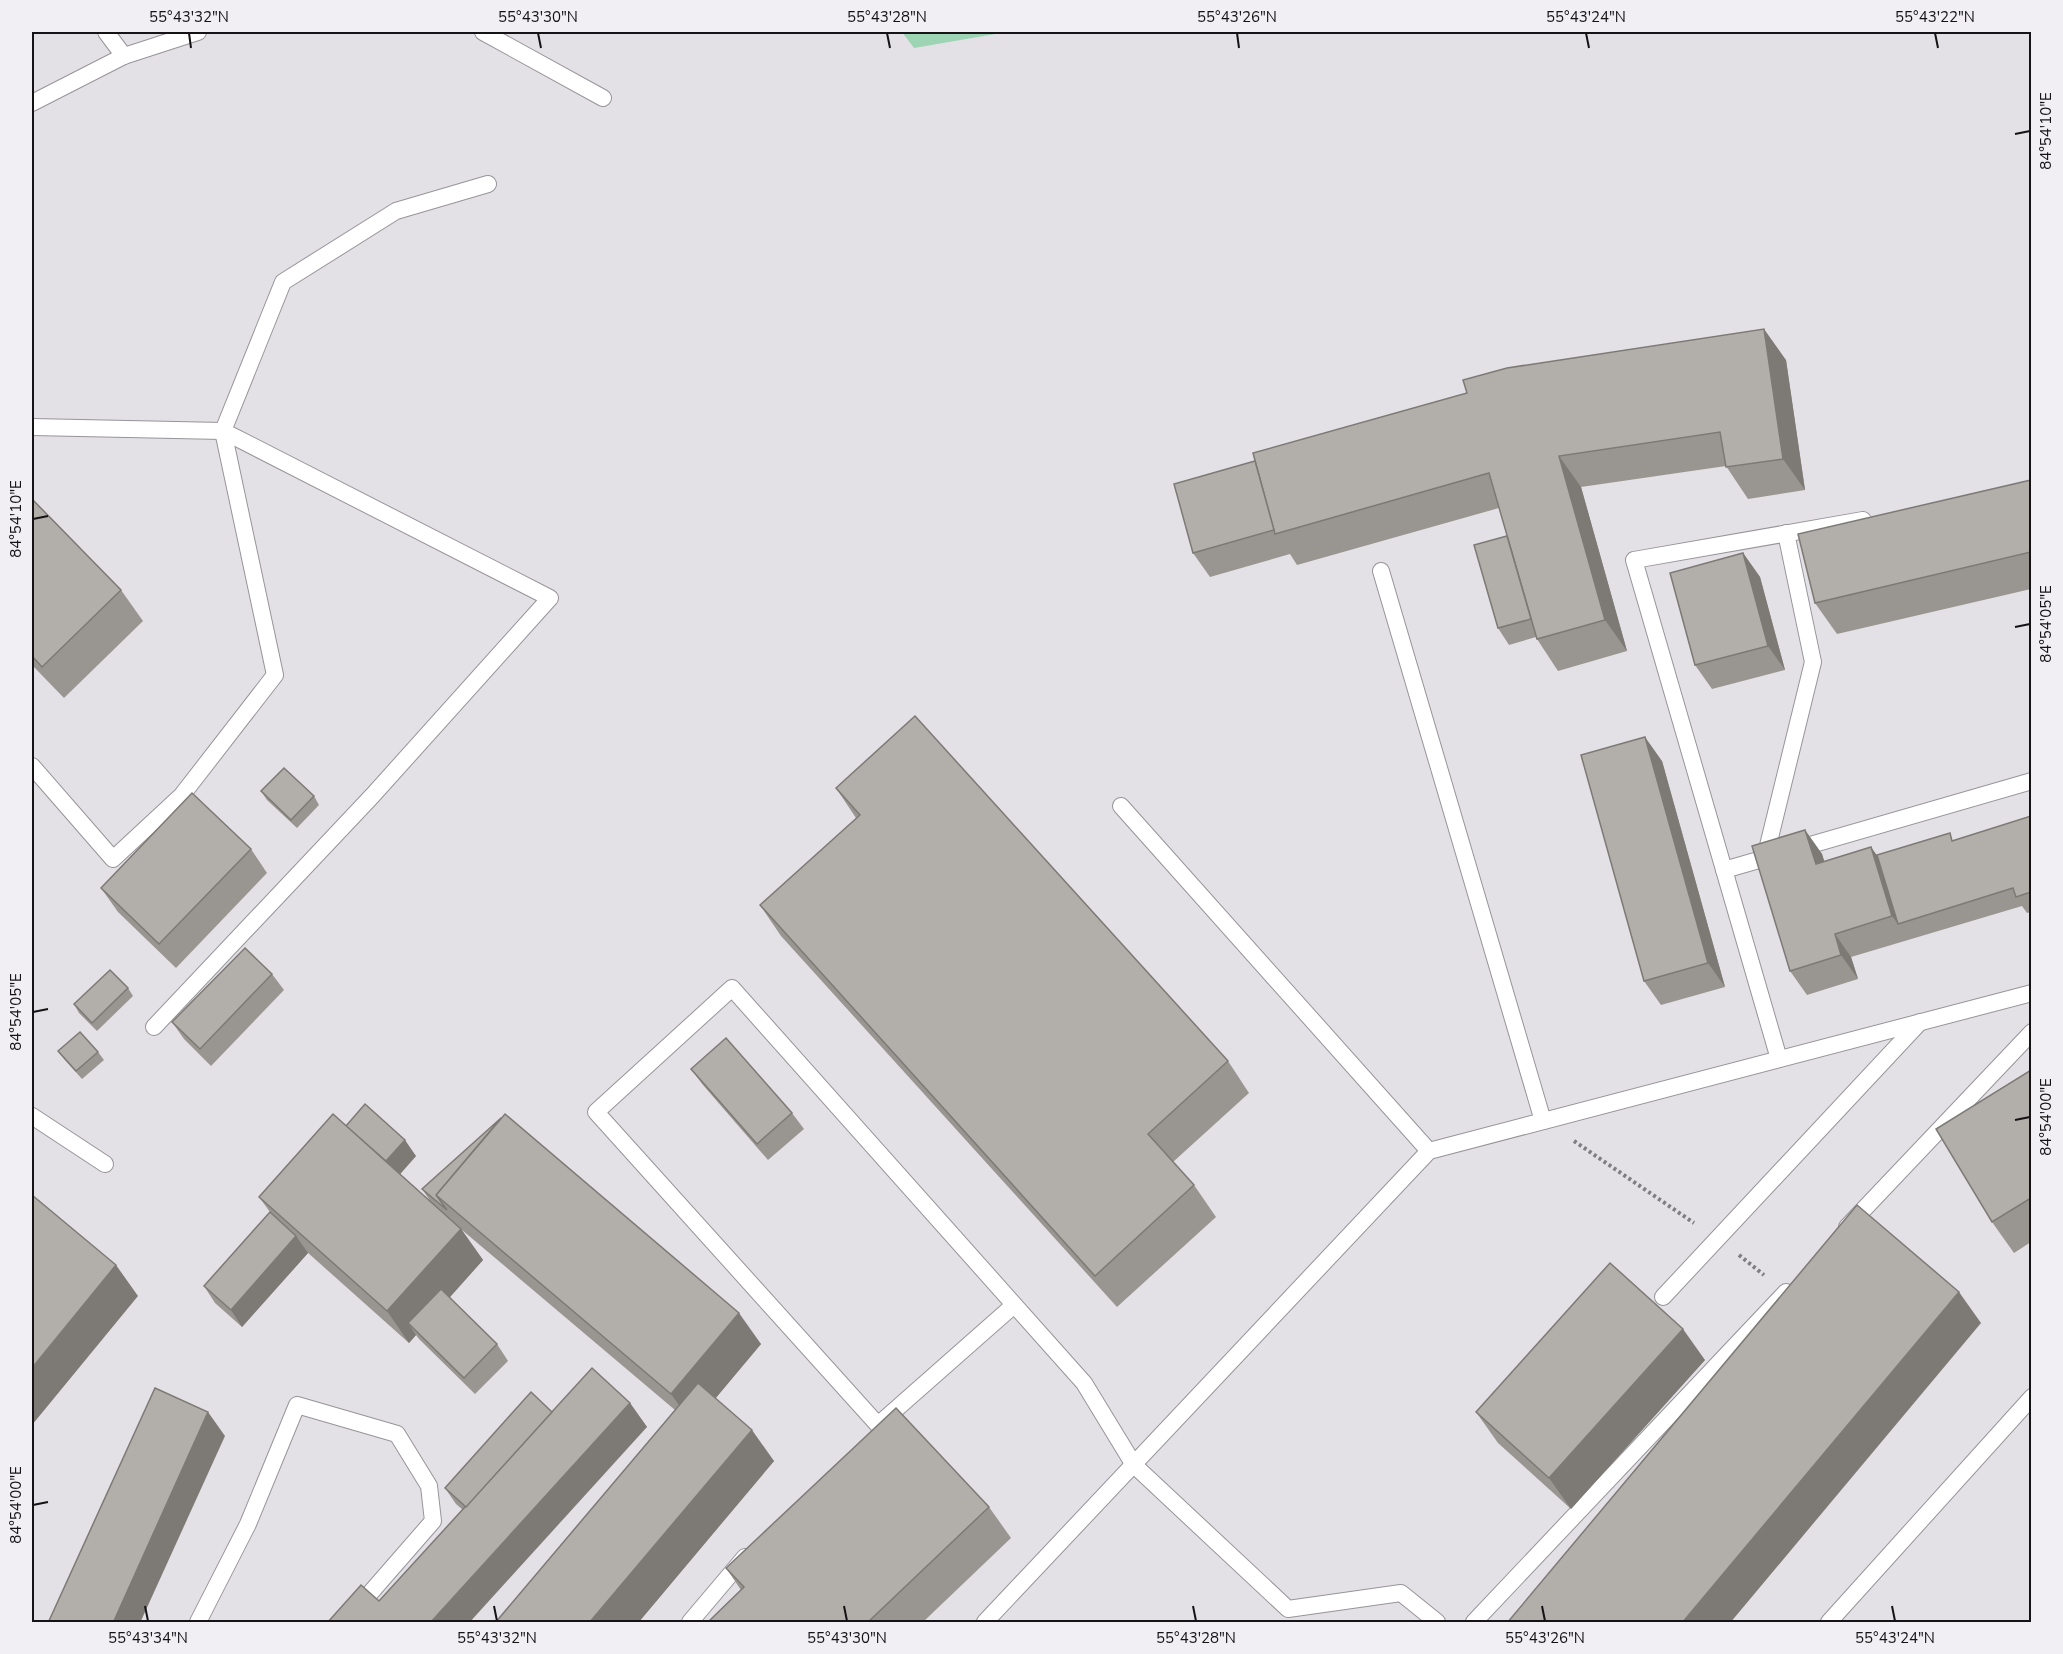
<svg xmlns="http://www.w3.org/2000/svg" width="2063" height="1654" viewBox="0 0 2063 1654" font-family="'Nunito Sans',sans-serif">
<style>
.garden{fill:#9dd4b3}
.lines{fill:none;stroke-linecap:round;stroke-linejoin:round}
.lane-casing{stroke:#97949a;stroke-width:18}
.path{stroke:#817e82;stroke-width:4;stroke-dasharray:3 3;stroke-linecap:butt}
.lane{stroke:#fff;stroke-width:16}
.wall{fill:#999691}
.shaded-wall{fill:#7d7a76}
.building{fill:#b2aea9;stroke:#7d7a76;stroke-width:1.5}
.ticks{fill:none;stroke:#151315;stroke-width:2}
.neatline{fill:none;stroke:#151315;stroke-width:2}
.ticks-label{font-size:15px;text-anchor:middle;fill:#151315}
</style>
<rect width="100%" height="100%" fill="#e4e1e6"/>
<path class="garden" d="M902 32H901H1007L914 48Z"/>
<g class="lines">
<g class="lane-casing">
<g id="lane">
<path d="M106 32 124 56"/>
<path d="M483 32 603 98"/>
<path d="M32 103 124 56 198 32"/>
<path d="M32 427 223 431 550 598 373 795 154 1027"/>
<path d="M1381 571 1543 1121"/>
<path d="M32 766 113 859 182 795 275 675 223 431 283 282 396 211 488 184"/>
<path d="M1121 806 1429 1151"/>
<path d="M1765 858 1813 662 1786 533"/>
<path d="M1724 870 2032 781"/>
<path d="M1779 1059 1634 560 1863 520"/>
<path d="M32 1116 105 1164"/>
<path d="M1847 1227 2032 1032"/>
<path d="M1663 1297 1920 1022"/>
<path d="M1014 1305 878 1425 596 1112 732 988 1084 1383 1134 1465 1288 1609 1401 1593 1437 1622"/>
<path d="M198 1622 248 1524 297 1405 397 1434 429 1486 433 1521 345 1622"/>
<path d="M690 1622 745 1557"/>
<path d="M985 1622 1429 1151 2032 993"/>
<path d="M1474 1622 1786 1292"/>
<path d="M1829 1622 2032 1397"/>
</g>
</g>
<g class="path">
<path d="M1574 1141 1694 1223"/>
<path d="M1739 1255 1764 1275"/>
</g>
<use href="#lane" class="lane"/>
</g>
<g class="wall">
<path d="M1786 360 1805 490 1748 499 1726 466 1581 487 1627 651 1558 671 1537 639 1536 637 1509 645 1498 628 1507 536 1499 508 1297 565 1290 554 1210 577 1193 553 1255 461Z"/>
<path d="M2031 480V589L1837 634 1815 603Z"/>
<path d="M32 499 121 590 143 621 64 698 32 665Z"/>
<path d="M1743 553 1760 577 1785 670 1712 689 1695 665Z"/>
<path d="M1662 761 1725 987 1661 1005 1644 981Z"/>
<path d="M836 788 1228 1061 1249 1093 1173 1162 1194 1185 1216 1217 1117 1307 781 936 760 905 856 818Z"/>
<path d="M261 791 314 796 319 805 297 828 267 800Z"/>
<path d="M2031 816V912L2027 913 2022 906 1851 957 1858 979 1807 995 1790 971 1805 830 1822 854 1824 862 1877 855 1955 840Z"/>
<path d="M251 849 267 873 176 968 118 912 101 888Z"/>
<path d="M272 974 284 990 211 1066 184 1039 172 1022Z"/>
<path d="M128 988 133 996 97 1031 79 1013 74 1004Z"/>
<path d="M58 1051 98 1052 104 1060 82 1079 64 1059Z"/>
<path d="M691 1069 792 1113 804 1129 768 1160 703 1085Z"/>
<path d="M2031 1070V1242L2014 1253 1992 1222Z"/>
<path d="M346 1126 416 1156 400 1174 431 1202 422 1189 761 1344 715 1399 774 1461 638 1623H495L675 1410 462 1230 483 1260 449 1298 497 1344 508 1361 475 1394 419 1339 416 1335 409 1343 307 1252 308 1253 242 1327 215 1303 204 1286 270 1212 259 1197Z"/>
<path d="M1705 1360 1571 1509 1498 1443 1476 1412Z"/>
<path d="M630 1403 647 1427 379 1601 463 1510 456 1504 445 1488 552 1412Z"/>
<path d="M989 1507 1011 1538 922 1623H707L741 1590 726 1568Z"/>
</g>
<g class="shaded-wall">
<path d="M1764 329 1786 360 1805 490 1783 459Z"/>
<path d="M1559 456 1581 487 1627 651 1605 620Z"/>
<path d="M1743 553 1760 577 1785 670 1768 646Z"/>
<path d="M1645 737 1662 761 1725 987 1708 963Z"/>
<path d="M1805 830 1822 854 1833 888 1816 864Z"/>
<path d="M1871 847 1888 871 1898 924 1892 916Z"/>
<path d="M1835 934 1851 957 1858 979 1841 955Z"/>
<path d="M405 1140 416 1156 394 1181 383 1164Z"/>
<path d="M461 1229 483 1260 418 1333 408 1323 416 1335 409 1343 387 1311Z"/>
<path d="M296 1236 308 1253 242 1327 231 1310Z"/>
<path d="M116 1265 138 1296 32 1425V1368Z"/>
<path d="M1959 1292 1981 1323 1730 1623H1682Z"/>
<path d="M739 1313 761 1344 693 1425 671 1394Z"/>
<path d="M1683 1329 1705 1360 1571 1509 1549 1478Z"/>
<path d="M630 1403 647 1427 469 1623H430Z"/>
<path d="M208 1412 225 1436 140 1623H113Z"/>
<path d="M752 1430 774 1461 638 1623H589Z"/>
</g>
<g class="building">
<path d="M1764 329 1783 459 1726 467 1720 432 1559 456 1605 620 1537 639 1489 473 1275 534 1253 453 1467 393 1463 380 1507 368Z"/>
<path d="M1255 461 1274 530 1193 553 1174 484Z"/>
<path d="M2031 480V552L1815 603 1798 534Z"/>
<path d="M32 499 121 590 42 667 32 656Z"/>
<path d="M1507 536 1531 619 1498 628 1474 545Z"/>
<path d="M1743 553 1768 646 1695 665 1670 573Z"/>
<path d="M915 716 1228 1061 1148 1134 1194 1185 1095 1276 760 905 860 815 836 788Z"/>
<path d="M1645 737 1708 963 1644 981 1581 755Z"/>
<path d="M284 768 314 796 291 820 261 791Z"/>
<path d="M192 793 251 849 159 944 101 888Z"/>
<path d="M2031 816V892L2016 897 2013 888 1898 924 1877 855 1950 833 1952 841Z"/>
<path d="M1805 830 1816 864 1871 847 1892 916 1835 934 1841 955 1790 971 1752 846Z"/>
<path d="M245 948 272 974 200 1049 172 1022Z"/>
<path d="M110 970 128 988 92 1023 74 1004Z"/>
<path d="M80 1032 98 1052 76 1071 58 1051Z"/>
<path d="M726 1038 792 1113 757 1144 691 1069Z"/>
<path d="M2031 1070V1198L1992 1222 1936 1129Z"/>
<path d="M365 1104 405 1140 386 1161 346 1126Z"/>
<path d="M333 1114 461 1229 387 1311 259 1197Z"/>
<path d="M505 1114 739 1313 671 1394 436 1195Z"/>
<path d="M501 1118 436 1195 447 1210 422 1189Z"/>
<path d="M32 1195 116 1265 32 1368Z"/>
<path d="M1857 1205 1959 1292 1682 1623H1507Z"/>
<path d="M270 1212 296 1236 231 1310 204 1286Z"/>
<path d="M1610 1263 1683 1329 1549 1478 1476 1412Z"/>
<path d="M441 1289 497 1344 464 1378 408 1323Z"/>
<path d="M592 1368 630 1403 430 1623H327L361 1585 379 1601Z"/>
<path d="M698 1383 752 1430 589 1623H495Z"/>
<path d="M155 1388 208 1412 113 1623H48Z"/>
<path d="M531 1392 552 1412 466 1507 445 1488Z"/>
<path d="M896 1408 989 1507 867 1623H707L744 1587 726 1568Z"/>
</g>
<path class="ticks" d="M189 33 191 48M538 33 541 48M887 33 890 48M1237 33 1239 48M1586 33 1589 48M1935 33 1938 48M2015 134 2030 131M33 519 48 516M2015 627 2030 624M33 1012 48 1009M2015 1120 2030 1117M33 1505 48 1502M145 1606 148 1621M494 1606 497 1621M844 1606 847 1621M1193 1606 1196 1621M1542 1606 1545 1621M1892 1606 1895 1621"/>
<rect width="2063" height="1654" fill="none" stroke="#f1eef4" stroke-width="66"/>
<rect x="33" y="33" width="1997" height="1588" class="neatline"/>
<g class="ticks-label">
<text x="189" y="22">55°43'32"N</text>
<text x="538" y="22">55°43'30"N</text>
<text x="887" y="22">55°43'28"N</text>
<text x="1237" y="22">55°43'26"N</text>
<text x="1586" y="22">55°43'24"N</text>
<text x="1935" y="22">55°43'22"N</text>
<text transform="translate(2046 131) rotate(-90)" y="5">84°54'10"E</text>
<text transform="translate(16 519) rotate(-90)" y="5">84°54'10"E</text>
<text transform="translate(2046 624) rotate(-90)" y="5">84°54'05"E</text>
<text transform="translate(16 1012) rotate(-90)" y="5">84°54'05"E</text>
<text transform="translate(2046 1117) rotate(-90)" y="5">84°54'00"E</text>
<text transform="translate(16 1505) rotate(-90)" y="5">84°54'00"E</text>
<text x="148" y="1643">55°43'34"N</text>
<text x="497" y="1643">55°43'32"N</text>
<text x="847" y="1643">55°43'30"N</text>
<text x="1196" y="1643">55°43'28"N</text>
<text x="1545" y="1643">55°43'26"N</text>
<text x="1895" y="1643">55°43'24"N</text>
</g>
</svg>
